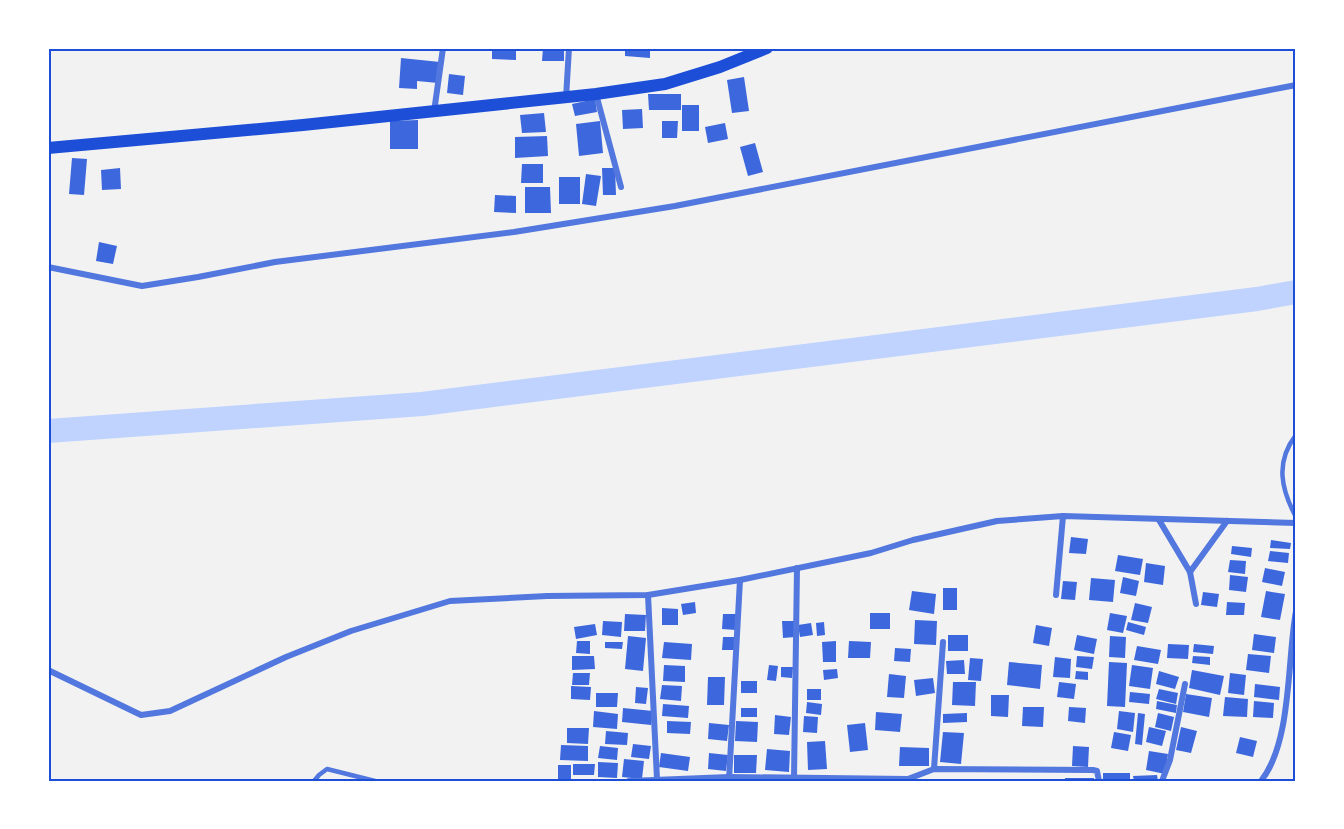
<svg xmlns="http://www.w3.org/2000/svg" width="1344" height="829" viewBox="0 0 1344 829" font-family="Arial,sans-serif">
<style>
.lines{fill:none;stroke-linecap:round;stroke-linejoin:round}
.river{stroke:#bfd3fe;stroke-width:24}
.building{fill:#3d67dc}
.service{stroke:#5277de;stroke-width:4.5}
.minor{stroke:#5277de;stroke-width:6}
.secondary{stroke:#1d4ed8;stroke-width:12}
.neatline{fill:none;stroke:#1d4ed8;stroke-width:2}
</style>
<rect width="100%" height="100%" fill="#f2f2f2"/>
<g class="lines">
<path class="river" d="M48 431 422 404 1257 299 1296 292"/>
</g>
<g class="building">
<path d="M492 48H516V60L492 59Z"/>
<path d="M543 48H564V61H542Z"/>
<path d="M625 48H650V58L625 56Z"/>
<path d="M401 58 440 62 438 83 417 81V89L399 88Z"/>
<path d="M449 74 465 76 463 95 447 93Z"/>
<path d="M744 77 749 111 732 113 727 80Z"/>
<path d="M648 94H681V110H649Z"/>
<path d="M595 99 597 112 575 116 572 104Z"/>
<rect x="682" y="105" width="17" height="26"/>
<path d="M642 109 643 128 623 129 622 110Z"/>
<path d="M544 113 546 132 522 133 520 115Z"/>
<path d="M418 120V149H390V121Z"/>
<path d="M600 121 603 153 579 156 576 124Z"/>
<path d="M662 121H678L677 138H662Z"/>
<path d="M725 123 728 139 708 143 705 127Z"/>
<path d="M547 136 548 156 515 158V137Z"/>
<path d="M755 143 763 172 748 176 740 147Z"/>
<path d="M72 158 87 159 84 195 69 194Z"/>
<path d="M522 164H543V183H521Z"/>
<path d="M120 168 121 189 102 190 101 170Z"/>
<path d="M602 168H615L616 195H603Z"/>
<path d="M586 174 601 176 596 206 582 204Z"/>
<rect x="559" y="177" width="21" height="27"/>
<path d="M525 187H550L551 213H525Z"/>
<path d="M495 195 516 196V213L494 212Z"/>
<path d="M99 242 117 246 113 264 96 261Z"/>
<path d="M1071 537 1088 539 1086 554 1069 553Z"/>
<path d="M1271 540 1291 543 1290 549 1270 548Z"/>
<path d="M1232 546 1252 548 1251 557 1231 554Z"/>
<path d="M1270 551 1289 553 1288 563 1268 561Z"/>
<path d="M1118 555 1143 559 1140 575 1115 571Z"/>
<path d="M1230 560 1246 561 1245 574 1228 572Z"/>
<path d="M1146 563 1165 566 1163 585 1144 582Z"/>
<path d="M1265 568 1285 572 1282 586 1262 582Z"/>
<path d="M1230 575 1248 577 1246 592 1229 590Z"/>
<path d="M1123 577 1139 581 1136 596 1120 593Z"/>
<path d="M1091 578 1115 580 1113 602 1089 600Z"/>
<path d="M1063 581 1077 582 1075 600 1061 599Z"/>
<rect x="943" y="588" width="14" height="22"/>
<path d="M912 591 936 594 934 614 909 610Z"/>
<path d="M1266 591 1285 594 1280 620 1261 617Z"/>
<path d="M1203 592 1219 594 1217 607 1201 605Z"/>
<path d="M695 602 696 613 683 615 681 604Z"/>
<path d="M1227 602 1245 603 1244 615H1226Z"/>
<path d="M1135 603 1152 607 1148 623 1131 620Z"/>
<path d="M662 608 678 609V625H662Z"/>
<rect x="870" y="613" width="20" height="16"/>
<path d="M1110 613 1127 616 1123 633 1107 630Z"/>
<path d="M625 614 646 615 645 631H624Z"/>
<path d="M723 614H736V630L722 629Z"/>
<path d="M915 620 937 621 936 645 914 644Z"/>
<path d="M603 621 622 622 621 637 602 635Z"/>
<path d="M782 621H795V637L783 638Z"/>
<path d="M824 622 825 635 817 636 816 623Z"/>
<path d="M1128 622 1146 627 1144 635 1126 630Z"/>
<path d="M811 623 813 635 800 637 798 625Z"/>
<path d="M595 624 597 635 576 639 574 627Z"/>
<path d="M1036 625 1052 628 1049 646 1033 643Z"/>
<path d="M1254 634 1276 637 1274 653 1252 650Z"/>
<rect x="948" y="635" width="20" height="16"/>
<path d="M1077 635 1097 639 1094 654 1074 650Z"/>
<path d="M628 636 646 638 643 671 625 669Z"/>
<path d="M1110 636 1126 637 1125 658 1109 657Z"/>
<path d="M723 637H735V650H722Z"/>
<path d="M577 641H590V654L576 653Z"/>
<path d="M836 641V662H823L822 642Z"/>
<path d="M849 641 871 642 870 658H848Z"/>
<path d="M605 642H623L622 649 605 648Z"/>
<path d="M664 642 692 644 691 660 662 658Z"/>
<path d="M1168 644 1189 645 1188 659 1167 658Z"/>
<path d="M1194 644 1214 646 1213 654 1193 652Z"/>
<path d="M1137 646 1161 650 1158 664 1134 660Z"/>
<path d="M895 648 911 649 910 662 894 661Z"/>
<path d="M1248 654 1271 656 1269 673 1246 670Z"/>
<path d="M572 656H594L595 669 572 670Z"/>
<path d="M1077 656 1094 657 1092 669 1076 667Z"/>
<path d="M1193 656 1210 657V665L1192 663Z"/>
<path d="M1055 657 1071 659 1070 678 1053 677Z"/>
<path d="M970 658 983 659 981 681 968 680Z"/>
<path d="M964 660 965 674H947L946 661Z"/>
<path d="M1009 662 1042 665 1040 689 1007 685Z"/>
<path d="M1109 662 1127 663 1125 707 1107 706Z"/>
<path d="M664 665 685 666V682L663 681Z"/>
<path d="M769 665 778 666 776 681 767 680Z"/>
<path d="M1132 665 1153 668 1150 689 1129 686Z"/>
<path d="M781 667H793L792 678 781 677Z"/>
<path d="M837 669 838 678 824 680 823 670Z"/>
<path d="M1192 670 1224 676 1220 695 1189 688Z"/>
<path d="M1076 671 1088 672V680L1075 679Z"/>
<path d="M1159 671 1179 677 1175 689 1156 684Z"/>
<path d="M573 673H590L589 685H572Z"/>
<path d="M1230 673 1246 675 1244 695 1228 693Z"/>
<path d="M889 674 906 676 904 698 887 697Z"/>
<path d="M708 677H725L724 705H707Z"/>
<path d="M933 678 935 693 916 696 914 680Z"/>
<rect x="741" y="681" width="16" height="12"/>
<path d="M953 682H976L975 706 952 705Z"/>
<path d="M1059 682 1076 684 1074 699 1057 697Z"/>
<path d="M1255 684 1280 687 1279 700 1254 697Z"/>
<path d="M662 685 682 686 681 701 660 699Z"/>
<path d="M571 686 591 687 590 700 571 699Z"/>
<path d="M636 687 648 688 646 704 635 703Z"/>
<rect x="807" y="689" width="14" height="11"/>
<path d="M1159 689 1178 693 1176 704 1156 699Z"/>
<path d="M1130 692 1150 694 1149 704 1129 702Z"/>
<path d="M596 693H618L617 707H596Z"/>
<path d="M1186 694 1212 698 1209 717 1183 712Z"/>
<path d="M991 695H1009L1008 717 991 716Z"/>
<path d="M1225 697 1248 699 1247 717 1223 716Z"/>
<path d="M1157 701 1177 705 1176 713 1156 709Z"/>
<path d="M1254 701 1274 703 1273 718 1253 717Z"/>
<path d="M807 702 822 704 821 715 806 713Z"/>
<path d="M663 704 689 706 688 718 662 716Z"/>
<path d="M1023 707H1044L1043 727 1022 726Z"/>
<path d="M1069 707 1086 708 1085 723 1068 721Z"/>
<path d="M623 708 653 711 651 725 622 722Z"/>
<rect x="741" y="708" width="16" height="9"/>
<path d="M594 711 618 714 617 729 593 727Z"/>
<path d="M1119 711 1135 713 1133 732 1117 729Z"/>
<path d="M876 712 902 714 900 732 875 730Z"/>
<path d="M967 713V722L943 723V714Z"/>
<path d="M1138 713 1145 714 1142 745 1135 744Z"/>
<path d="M1158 713 1174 717 1171 731 1155 727Z"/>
<path d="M775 715 791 717 789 735 774 734Z"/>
<path d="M804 716 818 717 817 733 803 732Z"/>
<path d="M667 721 691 722 690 734 667 733Z"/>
<path d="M736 721 758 722 757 742 735 741Z"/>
<path d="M709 723 729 725 727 741 708 739Z"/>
<path d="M865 723 868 750 850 752 847 725Z"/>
<path d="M1149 727 1166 731 1162 746 1146 742Z"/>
<path d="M1181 727 1197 731 1191 753 1176 750Z"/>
<path d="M567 728H589L588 744 567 743Z"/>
<path d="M606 731 628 733 627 745 605 744Z"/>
<path d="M943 732 964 733 961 764 940 762Z"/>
<path d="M1114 732 1131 735 1128 751 1111 748Z"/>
<path d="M1240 737 1257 741 1253 757 1236 753Z"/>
<path d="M825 741 827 769 808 770 807 742Z"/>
<path d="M633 744 651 746 649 759 631 757Z"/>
<path d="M561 745 588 746V761L560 760Z"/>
<path d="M600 746 618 748 617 760 598 758Z"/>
<path d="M1073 746 1089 747 1088 767 1072 766Z"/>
<path d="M900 747 929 748V766H899Z"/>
<path d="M767 749 790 751 789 772 765 770Z"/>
<path d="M1149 751 1168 754 1165 774 1146 770Z"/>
<path d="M661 753 690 757 688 771 659 767Z"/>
<path d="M709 753 728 755 726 771 708 769Z"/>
<path d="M734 755H757L756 773H734Z"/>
<path d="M624 759 644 761 642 779 622 777Z"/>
<path d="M598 762 618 763 617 778 598 777Z"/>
<path d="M573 764H595L594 775H573Z"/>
<rect x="558" y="765" width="13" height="16"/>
<rect x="1103" y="773" width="27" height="8"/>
<path d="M1157 775 1158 781H1134L1133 776Z"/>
<rect x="1065" y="778" width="29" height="3"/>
</g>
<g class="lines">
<g class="service">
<path d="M1296 435C1275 462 1281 489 1296 517"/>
<path d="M314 781 319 775 327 769 375 781"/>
</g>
<g class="minor">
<path d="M596 94 621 187"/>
<path d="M566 98 569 48"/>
<path d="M434 112 443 48"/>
<path d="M48 267 142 286 198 277 275 262 514 232 675 206 1296 85"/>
<path d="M1159 520 1190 572 1196 604"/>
<path d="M1190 572 1227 521"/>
<path d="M648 595 657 779"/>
<path d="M1056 595 1063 516"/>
<path d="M48 670 141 715 170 711 286 657 351 631 450 601 547 596 648 595 740 580 871 553 913 540 997 521 1063 516 1296 523"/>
<path d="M934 769 943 642"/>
<path d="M794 778 797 568"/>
<path d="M729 780 740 580"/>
<path d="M629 781 729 777 908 779 934 769 1093 770 1097 771 1099 781"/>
<path d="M1162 781 1170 760 1185 684"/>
<path d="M1261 781C1292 742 1287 660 1296 611"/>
</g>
<path class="secondary" d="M48 148 303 125 596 94 665 84 720 67 767 48"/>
</g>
<rect width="1344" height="829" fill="none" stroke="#ffffff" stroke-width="99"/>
<rect x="50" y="50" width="1244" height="730" class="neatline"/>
</svg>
